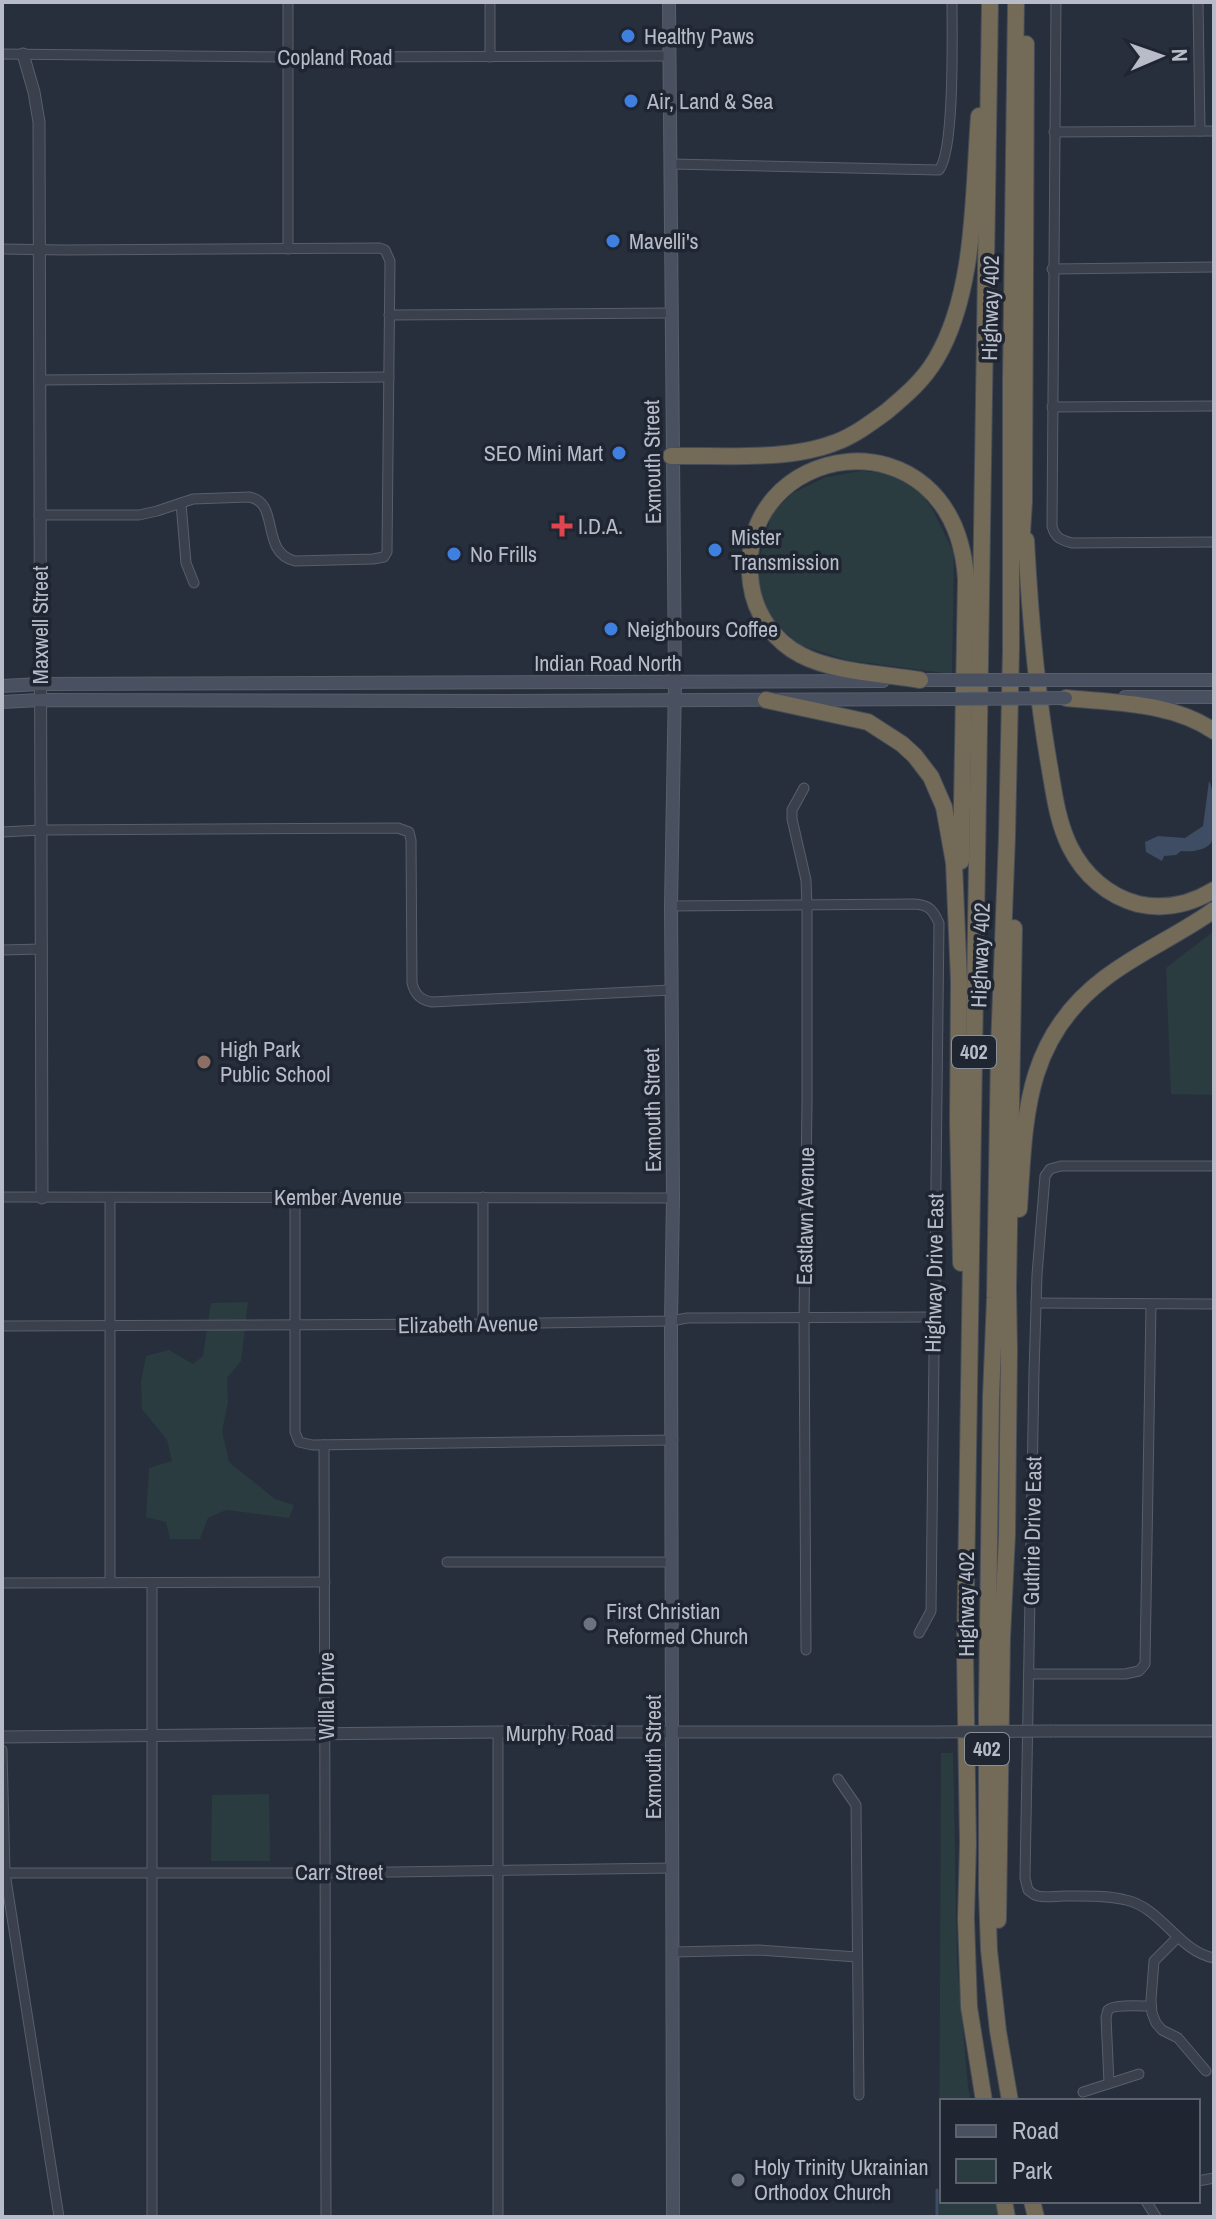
<svg xmlns="http://www.w3.org/2000/svg" width="1216" height="2219" viewBox="0 0 1216 2219" font-family="'Archivo Narrow',sans-serif">
<style>
.green{fill:#2a3c3f}
.water{fill:#3e4c64}
.lines{fill:none;stroke-linecap:round;stroke-linejoin:round}
.stream{stroke:#3e4c64;stroke-width:3}
.minor-casing{stroke:#585f6b;stroke-width:11}
.tertiary-casing{stroke:#585f6b;stroke-width:13}
.secondary-casing{stroke:#585f6b;stroke-width:14}
.motorway-casing{stroke:#454c58;stroke-width:18}
.minor{stroke:#3a414d;stroke-width:9}
.tertiary{stroke:#3a414d;stroke-width:11}
.secondary{stroke:#495060;stroke-width:12}
.motorway{stroke:#736a58;stroke-width:16}
.tertiary-bridge-casing{stroke:#585f6b;stroke-width:13;stroke-linecap:butt}
.secondary-bridge-casing{stroke:#585f6b;stroke-width:14;stroke-linecap:butt}
.tertiary-bridge{stroke:#3a414d;stroke-width:11}
.secondary-bridge{stroke:#495060;stroke-width:12}
.shop-dot{fill:#3f7fe0;stroke:#1f2632;stroke-width:3}
.health-dot{fill:#e0444e;stroke:#1f2632;stroke-width:3}
.education-dot{fill:#8d6e63;stroke:#1f2632;stroke-width:3}
.worship-dot{fill:#6b7280;stroke:#1f2632;stroke-width:3}
.labels{text-anchor:middle;stroke-width:7;stroke-linejoin:round;paint-order:stroke}
.shield{fill:#1f2632;stroke:#898f9b;stroke-width:2}
.shield-label{font-size:20px;font-weight:bold;fill:#b7bcc8}
.poi-label{font-size:22px;fill:#b7bcc8;stroke:#1f2632;text-anchor:start}
.street-label{font-size:22px;fill:#b7bcc8;stroke:#1f2632}
</style>
<rect width="100%" height="100%" fill="#272f3d"/>
<g class="green">
<path d="M861 471 897 474 921 493 931 507 954 553 952 674 847 660 800 645 769 617 755 574 772 513 793 493 826 477Z"/>
<path d="M1214 931V1095L1171 1094 1166 968Z"/>
<path d="M248 1302 241 1361 227 1378 228 1402 222 1431 229 1462 275 1499 294 1505 289 1518 226 1510 208 1518 200 1539H170L166 1522 146 1517 149 1468 172 1461 167 1440 142 1409 141 1382 146 1356 169 1350 193 1364 203 1356 211 1303Z"/>
<path d="M941 1753H953L957 1961 968 2087 971 2101H942V2201H997L1001 2217H939Z"/>
<path d="M269 1794 270 1861H211L212 1795Z"/>
</g>
<path class="water" d="M1209 781C1215 790 1216 835 1211 843 1204 851 1191 852 1181 851L1176 855 1164 856 1162 861 1146 852 1145 842 1158 836 1185 838 1203 826Z"/>
<g class="lines">
<path class="stream" d="M937 2217V2190"/>
<g class="minor-casing">
<g id="minor">
<path d="M1056 2 1052 526C1055 538 1061 540 1072 543L1214 542"/>
<path d="M1198 2 1200 131"/>
<path d="M2 54 288 57 669 56"/>
<path d="M490 57V2"/>
<path d="M1054 132 1214 131"/>
<path d="M671 164 939 170C955 150 952 33 952 2"/>
<path d="M2 249 64 250 380 248 385 250 390 261 387 552 384 557 373 559 295 561C259 552 281 502 249 497L193 499 157 511 139 515H39"/>
<path d="M288 249V2"/>
<path d="M1052 269 1214 267"/>
<path d="M389 315 670 313"/>
<path d="M40 380 389 377"/>
<path d="M1052 407 1214 406"/>
<path d="M181 503 186 563 194 583"/>
<path d="M804 788 792 810V819L806 880 807 906V1103L804 1319 806 1650"/>
<path d="M2 832 41 830 398 828 409 832 411 840 412 983C415 995 421 1000 432 1002L671 990"/>
<path d="M671 906 915 904C929 905 933 910 939 923L931 1611 919 1633"/>
<path d="M2 950 42 949"/>
<path d="M1214 1166H1061L1050 1169 1045 1176 1037 1275 1034 1372 1025 1878 1028 1890C1032 1893 1033 1895 1038 1896 1046 1898 1056 1896 1064 1896 1084 1896 1106 1895 1126 1900 1162 1908 1178 1951 1214 1958"/>
<path d="M2 1197 673 1198"/>
<path d="M295 1197V1432L299 1442 312 1445 673 1440"/>
<path d="M1036 1303 1214 1304"/>
<path d="M483 1324V1197"/>
<path d="M2 1326 483 1324 671 1321 687 1318 933 1317"/>
<path d="M324 1445 326 2217"/>
<path d="M447 1562H672"/>
<path d="M110 1582V1198"/>
<path d="M2 1583 325 1582"/>
<path d="M152 1583V2217"/>
<path d="M1029 1674H1125L1139 1671 1145 1664 1151 1304"/>
<path d="M2 1750 5 1873 59 2217"/>
<path d="M838 1779 856 1805 859 2095"/>
<path d="M5 1873H325L673 1868"/>
<path d="M1178 1937 1154 1961 1151 2000 1152 2013 1156 2023 1162 2030 1178 2038 1206 2071"/>
<path d="M673 1952 759 1950 857 1957"/>
<path d="M1109 2083 1106 2017C1107 2015 1107 2012 1108 2010 1113 2004 1143 2006 1151 2006"/>
<path d="M1083 2092 1139 2074"/>
<path d="M1198 2181 1214 2178"/>
<path d="M1146 2201 1156 2217"/>
<path d="M498 2217V1732"/>
</g>
</g>
<g class="tertiary-casing">
<g id="tertiary">
<path d="M23 54 34 92 39 122 42 1198"/>
<path d="M1052 1731H1214"/>
<path d="M2 1737 498 1732H937"/>
</g>
</g>
<g class="secondary-casing">
<g id="secondary">
<path d="M669 2 675 683 671 906 673 1198 671 1321 673 2217"/>
<path d="M913 680H955"/>
<path d="M1067 680H1214"/>
<path d="M2 686 40 684 883 681"/>
<path d="M1125 697H1214"/>
<path d="M2 702 40 700 500 701 953 699"/>
</g>
</g>
<g class="motorway-casing">
<g id="motorway">
<path d="M671 456C721 455 788 461 834 443 852 437 871 423 886 412 905 396 923 381 936 359 976 292 973 192 979 116"/>
<path d="M1026 540C1030 615 1036 690 1049 764 1054 792 1057 821 1070 847 1084 875 1108 896 1138 904 1165 910 1191 904 1214 890"/>
<path d="M1021 549 1024 502 1026 44"/>
<path d="M920 680C884 674 833 672 801 655 774 641 755 614 751 584 731 440 954 404 966 579L961 861"/>
<path d="M1066 698C1116 703 1171 702 1214 731"/>
<path d="M766 700 868 722 902 744 915 756 931 777 944 807 954 863 959 981 958 1123 961 1263"/>
<path d="M1019 1209C1025 1117 1024 1039 1105 978 1139 952 1179 935 1214 910"/>
<path d="M998 1920 1002 1638 1007 1535 1009 1350 1008 1288 1014 928"/>
<path d="M984 2101 969 2007 966 1918 968 1843 965 1654 990 2"/>
<path d="M1010 2101 998 2031 989 1950 987 1892V1704L991 1396 995 1298 999 1047 1007 836 1011 649V377L1016 2"/>
<path d="M1004 2201 1007 2217"/>
<path d="M1032 2201 1036 2217"/>
</g>
</g>
<use href="#minor" class="minor"/>
<use href="#tertiary" class="tertiary"/>
<use href="#secondary" class="secondary"/>
<use href="#motorway" class="motorway"/>
<g class="tertiary-bridge-casing">
<path id="tertiary-bridge" d="M937 1732 1052 1731"/>
</g>
<g class="secondary-bridge-casing">
<g id="secondary-bridge">
<path d="M955 680H1067"/>
<path d="M953 699 1066 698"/>
</g>
</g>
<use href="#tertiary-bridge" class="tertiary-bridge"/>
<use href="#secondary-bridge" class="secondary-bridge"/>
</g>
<g class="shop-dot">
<circle cx="628" cy="36" r="8"/>
<circle cx="631" cy="101" r="8"/>
<circle cx="613" cy="241" r="8"/>
<circle cx="619" cy="453" r="8"/>
<circle cx="715" cy="550" r="8"/>
<circle cx="454" cy="554" r="8"/>
<circle cx="611" cy="629" r="8"/>
</g>
<path class="health-dot" d="M558 514h8v8h8v8h-8v8h-8v-8h-8v-8h8z"/>
<circle class="education-dot" cx="204" cy="1062" r="8"/>
<g class="worship-dot">
<circle cx="590" cy="1624" r="8"/>
<circle cx="738" cy="2180" r="8"/>
</g>
<g class="labels">
<g class="shield">
<rect x="952" y="1036" width="44" height="32" rx="6"/>
<rect x="965" y="1733" width="44" height="32" rx="6"/>
</g>
<g class="shield-label">
<text x="974" y="1059">402</text>
<text x="987" y="1756">402</text>
</g>
<g class="poi-label">
<text x="644" y="44">Healthy Paws</text>
<text x="647" y="109">Air, Land &amp; Sea</text>
<text x="629" y="249">Mavelli's</text>
<text x="603" y="461" text-anchor="end">SEO Mini Mart</text>
<text x="578" y="534">I.D.A.</text>
<text x="731" y="545">Mister<tspan x="731" dy="25">Transmission</tspan></text>
<text x="470" y="562">No Frills</text>
<text x="627" y="637">Neighbours Coffee</text>
<text x="220" y="1057">High Park<tspan x="220" dy="25">Public School</tspan></text>
<text x="606" y="1619">First Christian<tspan x="606" dy="25">Reformed Church</tspan></text>
<text x="754" y="2175">Holy Trinity Ukrainian<tspan x="754" dy="25">Orthodox Church</tspan></text>
</g>
<g class="street-label">
<text x="335" y="65">Copland Road</text>
<text transform="translate(990 308) rotate(-89)" y="8">Highway 402</text>
<text transform="translate(652 462) rotate(-91)" y="8">Exmouth Street</text>
<text transform="translate(40 625) rotate(-90)" y="8">Maxwell Street</text>
<text x="608" y="671">Indian Road North</text>
<text transform="translate(980 955) rotate(-88)" y="8">Highway 402</text>
<text transform="translate(652 1110) rotate(-91)" y="8">Exmouth Street</text>
<text x="338" y="1205">Kember Avenue</text>
<text transform="translate(805 1216) rotate(-89)" y="8">Eastlawn Avenue</text>
<text transform="translate(934 1273) rotate(-89)" y="8">Highway Drive East</text>
<text transform="translate(468 1324) rotate(-1)" y="8">Elizabeth Avenue</text>
<text transform="translate(1032 1531) rotate(-89)" y="8">Guthrie Drive East</text>
<text transform="translate(966 1604) rotate(-90)" y="8">Highway 402</text>
<text transform="translate(326 1696) rotate(-90)" y="8">Willa Drive</text>
<text x="560" y="1741">Murphy Road</text>
<text transform="translate(653 1757) rotate(-90)" y="8">Exmouth Street</text>
<text x="339" y="1880">Carr Street</text>
</g>
</g>
<rect width="1216" height="2219" fill="none" stroke="#b7bcc8" stroke-width="8"/>
<rect x="940" y="2099" width="260" height="104" fill="#1f2632" stroke="#5c626e" stroke-width="2"/>
<rect x="956" y="2125" width="40" height="12" fill="#495060" stroke="#5c626e" stroke-width="2"/>
<text x="1012" y="2139" font-size="24" fill="#b7bcc8">Road</text>
<rect x="956" y="2159" width="40" height="24" fill="#2a3c3f" stroke="#5c626e" stroke-width="2"/>
<text x="1012" y="2179" font-size="24" fill="#b7bcc8">Park</text>
<g transform="translate(1160 56) rotate(88)" stroke="#1f2632" stroke-width="6" paint-order="stroke">
<path d="M0-6L14 30L0 20L-14 30Z" fill="#b7bcc8"/>
<text y="-12" font-size="22" font-weight="bold" text-anchor="middle" fill="#b7bcc8">N</text>
</g>
</svg>
